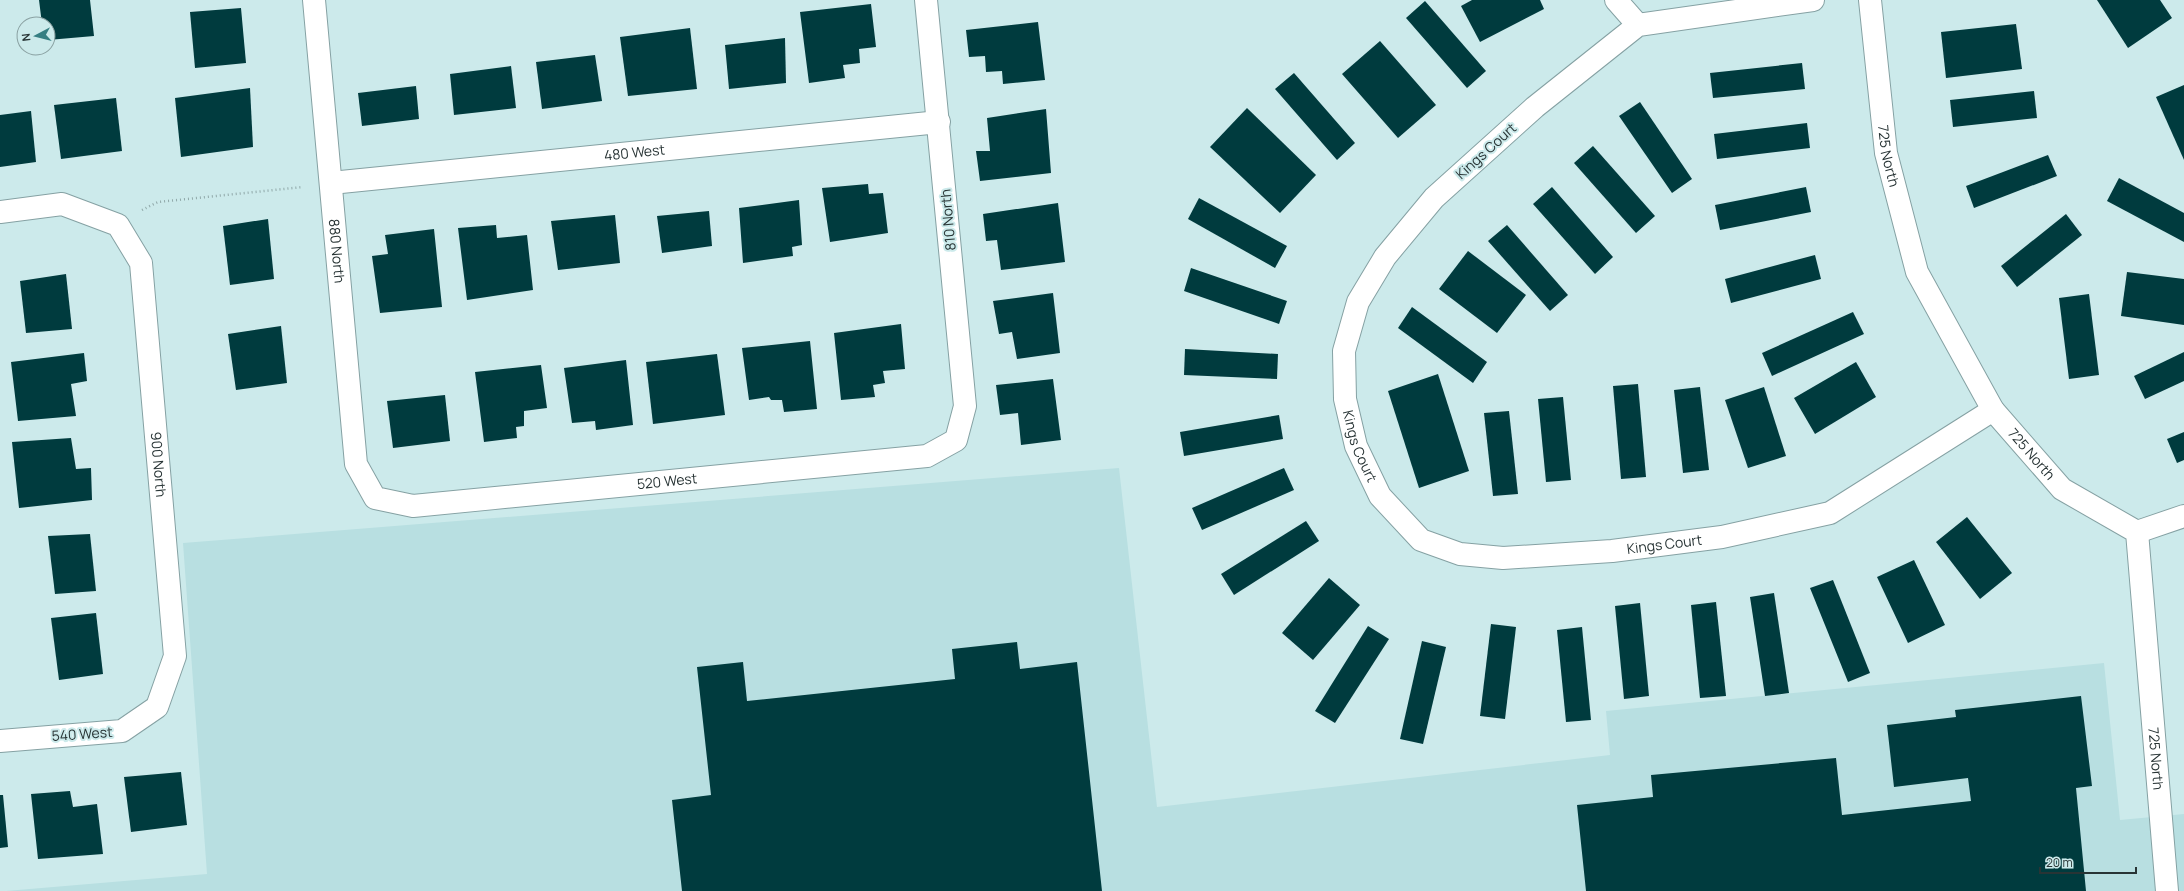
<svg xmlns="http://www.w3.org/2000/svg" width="2184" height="891" viewBox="0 0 2184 891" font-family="Manrope,sans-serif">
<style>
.built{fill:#b8dfe1}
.building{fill:#003b3e}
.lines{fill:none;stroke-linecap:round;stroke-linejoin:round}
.street-casing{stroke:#85a1a3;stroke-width:24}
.path{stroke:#90a8a9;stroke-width:2.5;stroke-dasharray:1 3;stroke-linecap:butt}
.street{stroke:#fff;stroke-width:22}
.labels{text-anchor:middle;stroke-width:4;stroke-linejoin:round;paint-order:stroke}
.street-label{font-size:14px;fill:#283435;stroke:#cceaeb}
</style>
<rect width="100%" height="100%" fill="#cceaeb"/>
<path class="built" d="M1119 468 1157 807 1610 755 1606 711 2104 663 2120 820 2184 814V891H6L207 874 183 543Z"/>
<g class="building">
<path d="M39 0H90L94 36 48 40V24H42Z"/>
<path d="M1472 0H1540L1544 9 1480 42 1461 6Z"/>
<path d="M2097 0H2160L2172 18 2128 48Z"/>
<path d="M1425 1 1486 71 1467 88 1406 18Z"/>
<path d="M871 4 876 47 859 49 860 63 843 65 845 78 809 83 800 12Z"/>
<path d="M241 8 246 63 195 68 190 12Z"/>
<path d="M1038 22 1045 80 1003 84 1002 71 986 72 985 56 969 57 966 30Z"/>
<path d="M2016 24 2022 69 1946 78 1941 32Z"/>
<path d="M690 28 697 89 628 96 620 37Z"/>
<path d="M785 38 786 83 729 89 725 45Z"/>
<path d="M1380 41 1436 105 1398 138 1342 74Z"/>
<path d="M595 55 602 101 542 109 536 62Z"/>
<path d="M1802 63 1805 89 1713 98 1710 73Z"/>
<path d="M511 66 516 108 454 115 450 74Z"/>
<path d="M1294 73 1355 143 1337 160 1275 89Z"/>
<path d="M2184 85V160L2156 97Z"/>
<path d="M416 86 419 119 362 126 358 93Z"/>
<path d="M250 88 253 147 181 157 175 98Z"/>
<path d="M2034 91 2037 118 1953 127 1950 100Z"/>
<path d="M116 98 122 151 61 159 54 105Z"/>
<path d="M1640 102 1692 179 1672 193 1619 116Z"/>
<path d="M1247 108 1316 175 1280 213 1210 147Z"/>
<path d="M1046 109 1051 173 980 181 976 151H990L987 118Z"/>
<path d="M31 111 36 162 0 167V115Z"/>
<path d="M1807 123 1810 148 1717 159 1714 134Z"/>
<path d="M1593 146 1655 216 1636 233 1574 163Z"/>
<path d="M2048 155 2057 176 1974 208 1966 186Z"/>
<path d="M2119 178 2184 213V242L2107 201Z"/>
<path d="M868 184 869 194 883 193 888 233 830 242 822 188Z"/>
<path d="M1552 187 1613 257 1595 274 1533 204Z"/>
<path d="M1806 187 1811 212 1720 230 1715 205Z"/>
<path d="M1199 198 1287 246 1275 268 1188 219Z"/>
<path d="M799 200 802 245 792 247 793 256 743 263 739 208Z"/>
<path d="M1058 203 1065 262 1001 270 997 240 986 241 983 214Z"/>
<path d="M709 211 712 246 662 253 657 216Z"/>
<path d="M2066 214 2082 235 2017 287 2001 266Z"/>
<path d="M615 215 620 263 558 270 551 221Z"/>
<path d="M268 219 274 279 230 285 223 226Z"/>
<path d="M496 225 497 238 527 235 533 290 467 300 458 228Z"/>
<path d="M1507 225 1568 295 1550 311 1488 241Z"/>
<path d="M434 229 442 307 380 313 372 256 388 254 385 235Z"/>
<path d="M1468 251 1526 295 1497 333 1439 289Z"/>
<path d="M1815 255 1821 279 1731 303 1725 279Z"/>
<path d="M1191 268 1287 301 1279 324 1184 291Z"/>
<path d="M2127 272 2184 279V325L2121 316Z"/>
<path d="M66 274 72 329 26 333 20 281Z"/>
<path d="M1053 293 1060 353 1017 359 1012 332 999 334 993 301Z"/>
<path d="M2089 294 2099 375 2069 379 2059 298Z"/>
<path d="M1412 307 1487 362 1473 383 1398 328Z"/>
<path d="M1853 312 1864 334 1772 376 1762 353Z"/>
<path d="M901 324 905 369 883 371 885 383 873 385 875 397 841 400 834 333Z"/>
<path d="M281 326 287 383 236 390 228 334Z"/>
<path d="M810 341 817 409 784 412 782 400H771L769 397 749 400 742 348Z"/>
<path d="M1185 349 1278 354 1277 379 1184 375Z"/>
<path d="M2184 352V381L2145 399 2134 376Z"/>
<path d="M84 353 87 381 71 384 76 416 18 421 11 362Z"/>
<path d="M717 354 725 415 653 424 646 362Z"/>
<path d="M626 360 633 425 596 430 595 421 572 423 564 368Z"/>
<path d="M1856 362 1876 397 1815 434 1794 398Z"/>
<path d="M541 365 547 408 524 411V426L516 427 517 438 484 442 475 372Z"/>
<path d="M1438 374 1469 471 1419 488 1388 391Z"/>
<path d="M1053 379 1061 440 1021 445 1018 413 1000 415 996 385Z"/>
<path d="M1638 384 1646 477 1621 479 1613 386Z"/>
<path d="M1700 387 1709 470 1683 473 1674 390Z"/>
<path d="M1764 387 1786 456 1748 468 1725 400Z"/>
<path d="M445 395 450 441 393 448 387 401Z"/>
<path d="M1563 397 1571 480 1546 482 1538 399Z"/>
<path d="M1509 411 1518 494 1493 496 1484 413Z"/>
<path d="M1279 415 1283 439 1184 456 1180 432Z"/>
<path d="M2184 432V460L2177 463 2167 439Z"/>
<path d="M71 438 76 469 91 468 92 500 19 508 12 442Z"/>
<path d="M1284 468 1294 490 1202 530 1192 508Z"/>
<path d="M1967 517 2012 573 1980 599 1936 542Z"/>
<path d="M1306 521 1319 541 1234 595 1221 574Z"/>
<path d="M90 534 96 591 55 594 48 536Z"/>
<path d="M1914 560 1945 625 1908 643 1877 577Z"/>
<path d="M1329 578 1360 605 1313 660 1282 633Z"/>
<path d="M1833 580 1870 673 1848 682 1810 588Z"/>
<path d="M1774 593 1789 693 1765 696 1750 597Z"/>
<path d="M1716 602 1726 696 1700 698 1691 605Z"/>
<path d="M1640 603 1649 696 1624 699 1615 606Z"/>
<path d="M96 613 103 674 59 680 51 618Z"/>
<path d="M1491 624 1516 627 1505 719 1480 716Z"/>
<path d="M1368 626 1389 639 1335 723 1315 711Z"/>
<path d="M1582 627 1591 720 1566 722 1557 630Z"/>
<path d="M1422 641 1446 647 1423 744 1400 739Z"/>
<path d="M1017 642 1020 669 1077 662 1102 891H682L672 800 711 795 697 667 743 662 747 701 955 679 952 649Z"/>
<path d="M2081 696 2092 786 2076 788 2086 891H1586L1577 805 1653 797 1651 775 1836 758 1842 815 1971 801 1968 778 1894 787 1887 725 1956 717 1955 710Z"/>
<path d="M181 772 187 825 131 832 124 777Z"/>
<path d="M70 791 73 807 97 804 103 854 38 859 31 794Z"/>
<path d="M0 795H3L8 847 0 848Z"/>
</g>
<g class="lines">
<g class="street-casing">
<g id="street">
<path id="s1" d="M314 0 356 464 375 498 413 506 927 456 956 440 965 406 926 0"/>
<path d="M1616 0 1638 25"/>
<path id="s2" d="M1813 0 1638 25 1535 107 1434 198 1385 257 1358 302 1344 351 1345 399 1356 446 1380 496 1421 540 1460 554 1503 558 1612 551 1722 537 1830 513 1993 410"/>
<path id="s3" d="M1870 0 1886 153 1917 272 1993 410 2062 489 2137 532 2167 891"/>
<path id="s4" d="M331 183 939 122"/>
<path id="s5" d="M0 212 62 204 118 225 141 263 175 656 157 707 122 731 0 741"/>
<path d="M2137 532 2184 516"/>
</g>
</g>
<path class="path" d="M142 210 158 202 303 187"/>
<use href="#street" class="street"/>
</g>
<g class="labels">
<g class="street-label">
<text transform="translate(1486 151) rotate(-42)" y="5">Kings Court</text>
<text dy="5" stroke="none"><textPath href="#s4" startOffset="305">480 West</textPath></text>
<text dy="5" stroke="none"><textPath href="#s3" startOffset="157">725 North</textPath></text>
<text transform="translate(948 220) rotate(-95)" y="5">810 North</text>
<text dy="5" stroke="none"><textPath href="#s1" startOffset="252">880 North</textPath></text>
<text dy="5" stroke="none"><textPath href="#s2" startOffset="722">Kings Court</textPath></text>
<text dy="5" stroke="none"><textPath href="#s3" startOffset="493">725 North</textPath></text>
<text dy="5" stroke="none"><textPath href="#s5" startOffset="369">900 North</textPath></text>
<text dy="5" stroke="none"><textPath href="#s1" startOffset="799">520 West</textPath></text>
<text dy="5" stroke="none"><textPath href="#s2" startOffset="1083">Kings Court</textPath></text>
<text transform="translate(82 734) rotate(-4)" y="5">540 West</text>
<text dy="5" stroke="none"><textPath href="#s3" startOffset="853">725 North</textPath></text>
</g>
</g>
<g transform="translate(36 36) rotate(263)"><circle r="19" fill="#cceaeb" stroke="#8aa1a2"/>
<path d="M0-3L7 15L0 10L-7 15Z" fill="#367f83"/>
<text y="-6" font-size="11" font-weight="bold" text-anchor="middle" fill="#283435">N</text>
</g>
<path d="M2040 867v6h96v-6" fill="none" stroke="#283435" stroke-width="2"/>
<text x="2046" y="867" font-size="12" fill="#283435" stroke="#cceaeb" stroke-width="3" paint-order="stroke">20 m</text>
</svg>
